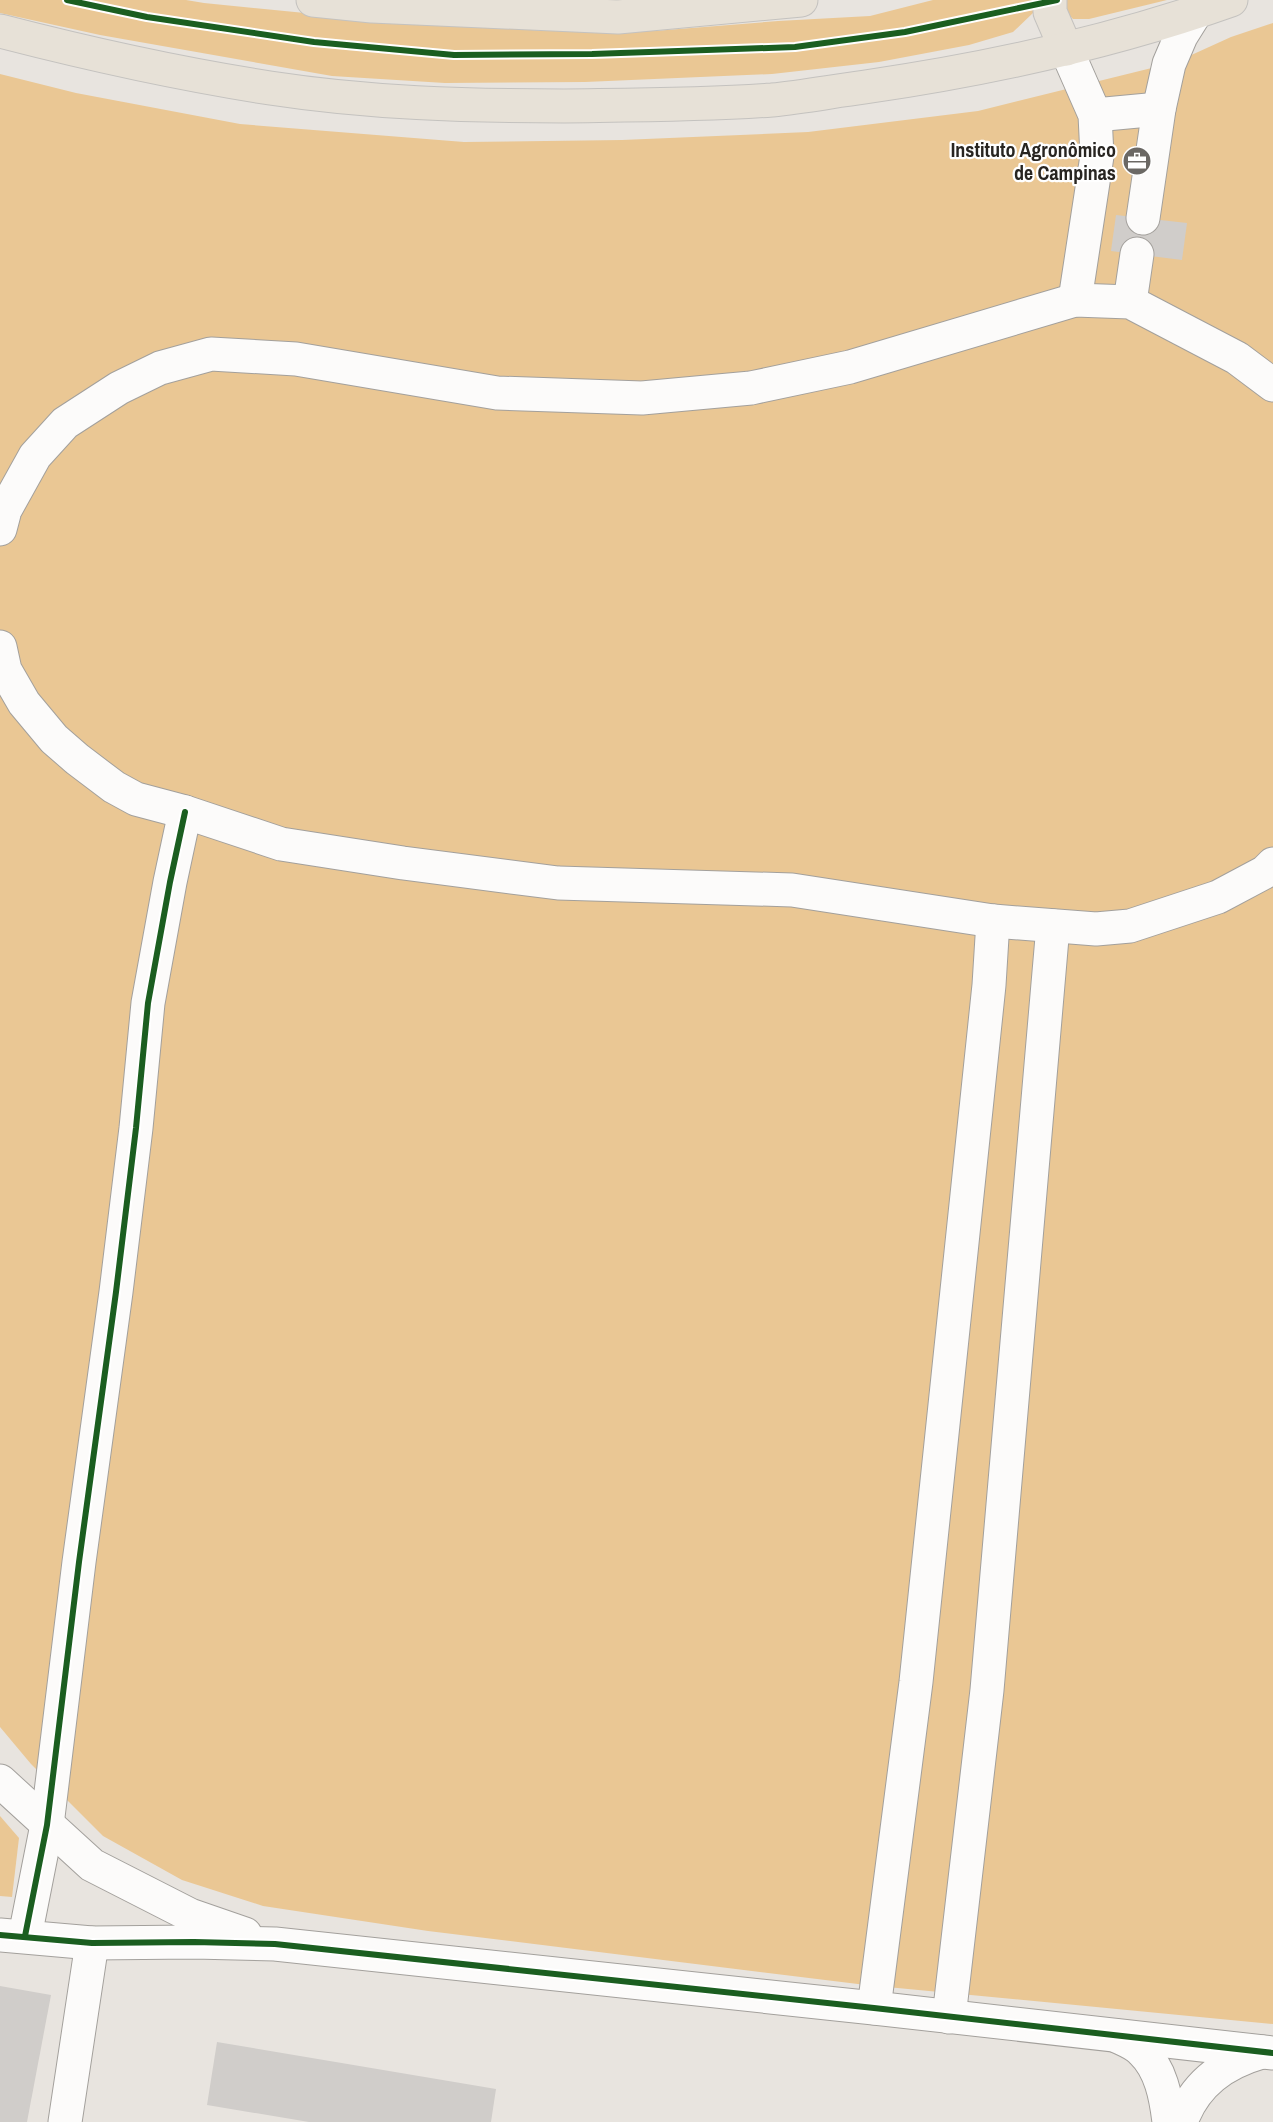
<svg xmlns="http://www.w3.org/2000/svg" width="1273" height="2122" viewBox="0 0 1273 2122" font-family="'Archivo Narrow',sans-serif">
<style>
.green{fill:#eac794}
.building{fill:#d0cdca}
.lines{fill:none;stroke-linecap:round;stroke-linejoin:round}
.minor-casing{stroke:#a3a09c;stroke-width:35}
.major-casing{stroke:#c4c2bf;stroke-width:35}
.minor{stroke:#fcfbfa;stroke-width:33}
.major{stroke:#e7e1d7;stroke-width:33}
.cycleway-casing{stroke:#fff;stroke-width:10}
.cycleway{stroke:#1b5e20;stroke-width:6}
.labels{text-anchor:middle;stroke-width:4.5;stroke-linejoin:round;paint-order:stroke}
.poi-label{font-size:20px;font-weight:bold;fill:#282521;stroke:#fff;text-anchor:end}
</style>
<rect width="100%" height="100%" fill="#e8e4df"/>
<g class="green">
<path d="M0 0H186L204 3 376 20 547 31H654L778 21 870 16 933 0H1035L1034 12 1013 32 969 45 879 62 772 74 585 82 445 83 332 76 100 35 0 13Z"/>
<path d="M1065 0H1167L1089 19H1073L1065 11Z"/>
<path d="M1273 23V2024L866 1985 428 1931 263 1906 182 1880 103 1836 31 1764 0 1727V74L76 93 240 124 464 142 622 140 808 132 978 111 1176 62 1231 37Z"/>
<path d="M0 1816 19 1838 12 1897 0 1896Z"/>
</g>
<g class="building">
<path d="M1116 215 1187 223 1182 260 1111 251Z"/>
<path d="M0 1986 51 1995 27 2122H0Z"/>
<path d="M217 2042 496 2089 491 2122H309L207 2105Z"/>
</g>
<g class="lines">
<g class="minor-casing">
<g id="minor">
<path d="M1066 49 1095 115 1097 156 1075 300"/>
<path d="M1095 115 1159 109"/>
<path d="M1143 218 1159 109 1169 64 1181 36 1196 12"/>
<path d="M1130 302 1137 254"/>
<path d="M0 529 5 510 35 456 65 423 119 388 160 368 211 354 296 359 497 393 642 398 751 388 850 367 1075 300 1130 302 1237 358 1273 385"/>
<path d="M0 647 5 670 24 703 54 739 77 759 114 787 136 799 185 812 281 844 403 863 558 883 792 890 993 921 1096 929 1130 926 1218 897 1265 872 1273 864"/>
<path d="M0 1781 92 1865 190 1915 245 1934"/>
<path d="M0 1935 92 1943 194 1942 275 1944 874 2008 1273 2053"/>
<path d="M25 1936 47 1825 79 1562 116 1292 136 1128 148 1003 170 882 185 812"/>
<path d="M874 2008 916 1682 989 985 993 921"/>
<path d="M949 2017 987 1690 1053 926"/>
<path d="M1117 2036C1125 2040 1136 2044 1142 2051 1161 2069 1166 2097 1169 2122"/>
<path d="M65 2122 92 1943"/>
<path d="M1181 2122C1195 2083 1224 2063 1262 2052"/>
</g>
</g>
<g class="major-casing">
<g id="major">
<path d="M313 0 372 6 618 17 801 0"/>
<path d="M1050 0V12L1066 49"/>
<path d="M0 31C89 54 179 74 270 88 368 103 466 106 564 106 634 105 703 105 772 100 803 97 834 91 865 87 989 69 1113 42 1231 0"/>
</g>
</g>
<use href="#minor" class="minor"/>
<use href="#major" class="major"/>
<g class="cycleway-casing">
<g id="cycleway">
<path d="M67 0 147 17 314 42 454 55 592 54 795 47 905 32 1057 0"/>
<path d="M0 1935 92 1943 194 1942 275 1944 874 2008 1273 2053"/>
<path d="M25 1936 47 1825 79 1562 116 1292 136 1128 148 1003 170 882 185 812"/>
</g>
</g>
<use href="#cycleway" class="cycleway"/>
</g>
<defs>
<g id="office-disc" transform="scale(1.5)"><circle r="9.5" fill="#6b6864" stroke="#fff"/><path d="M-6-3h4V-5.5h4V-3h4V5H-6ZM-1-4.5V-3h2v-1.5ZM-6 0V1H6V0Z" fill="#fff"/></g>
</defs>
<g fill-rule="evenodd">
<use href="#office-disc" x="1137" y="161"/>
</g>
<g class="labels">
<g class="poi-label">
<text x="1116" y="157">Instituto Agronômico<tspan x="1116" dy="23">de Campinas</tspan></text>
</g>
</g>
</svg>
